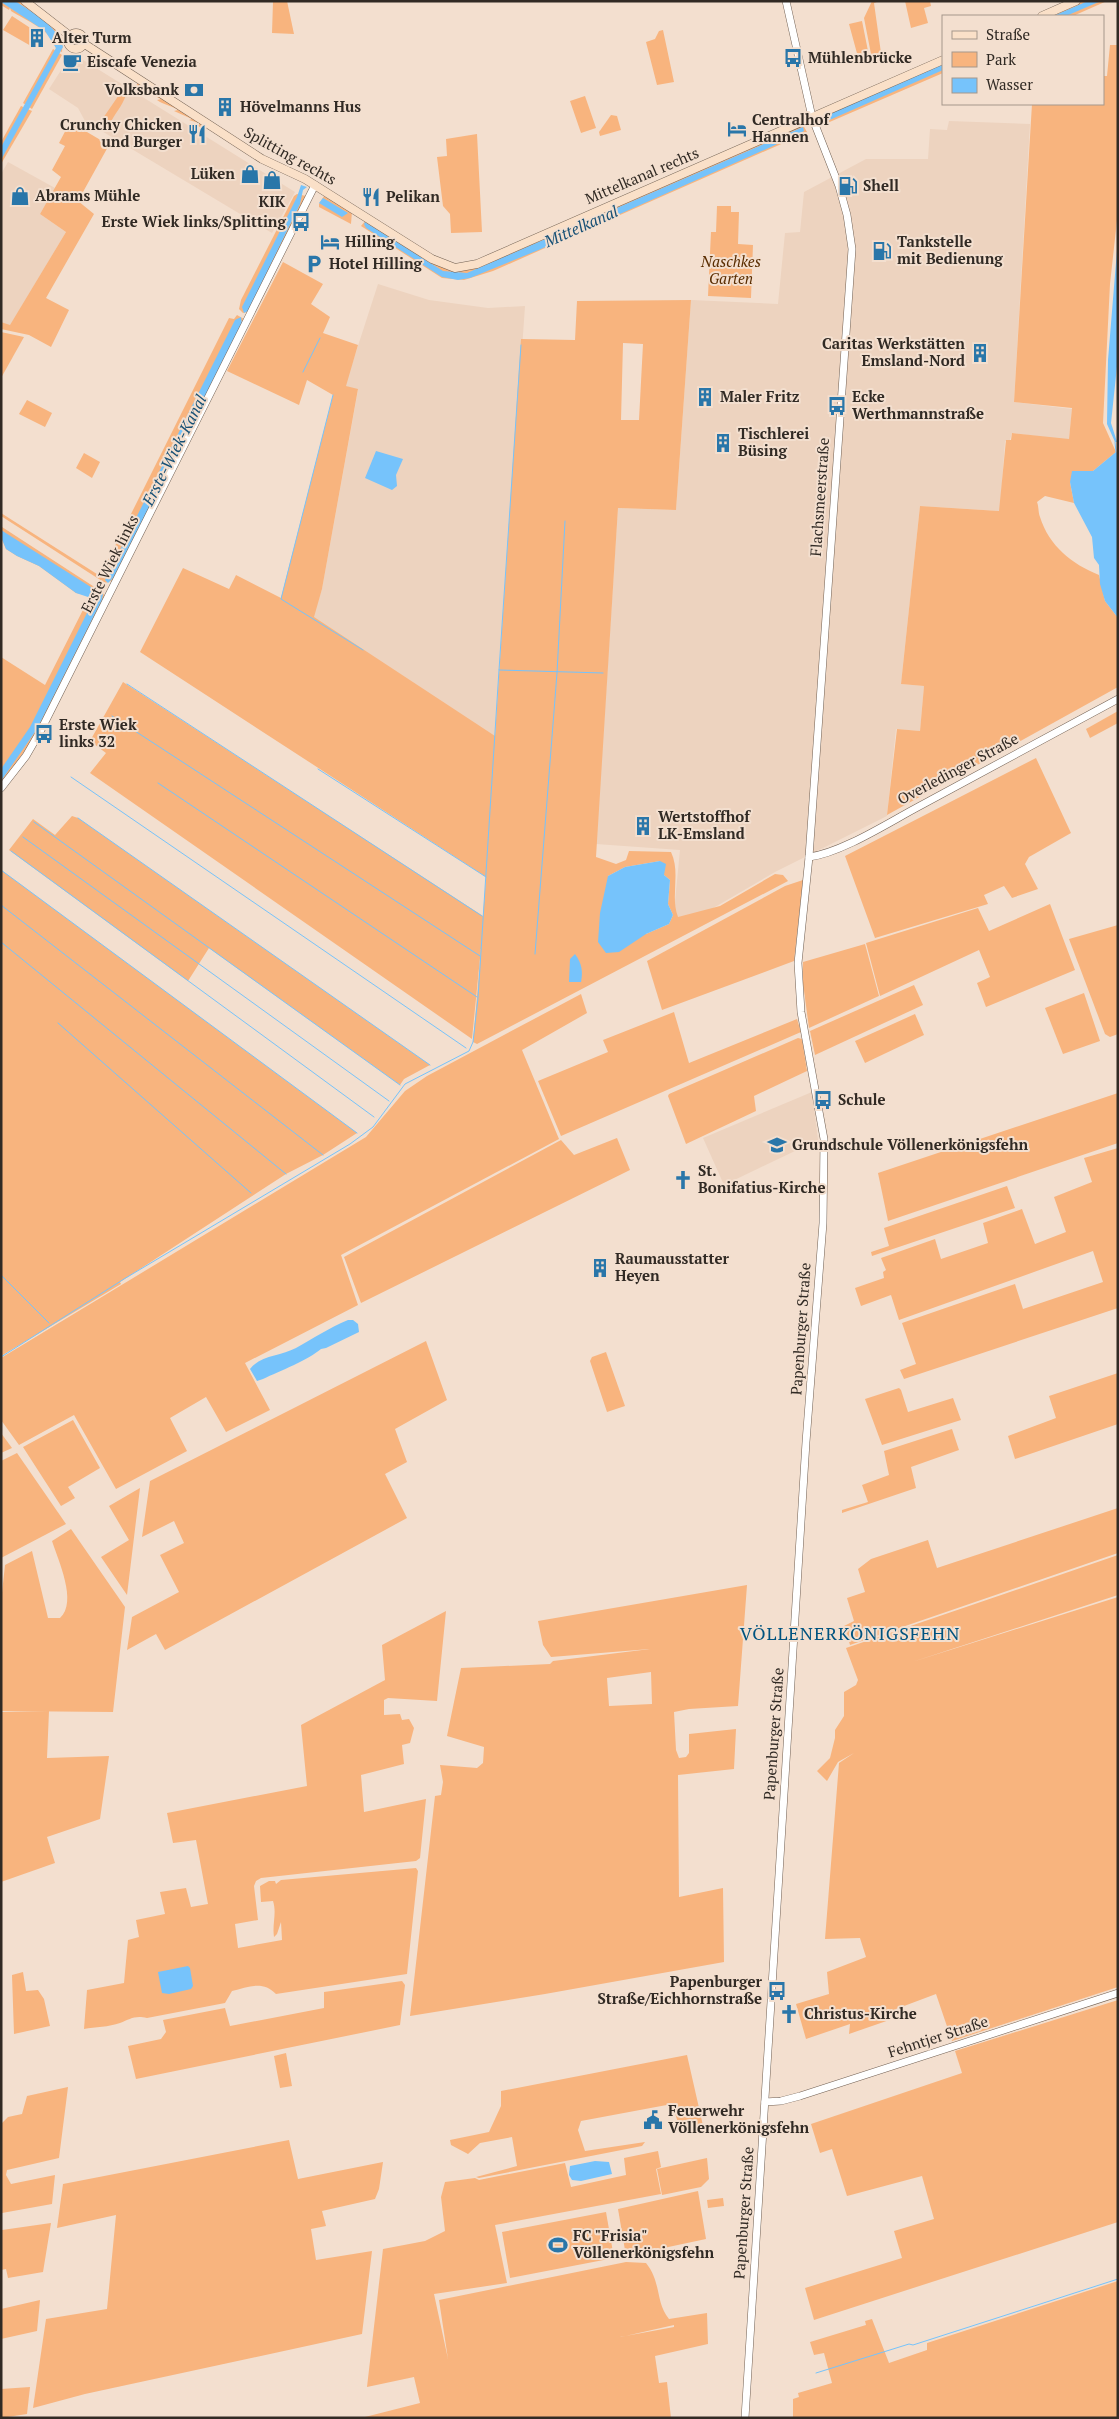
<svg xmlns="http://www.w3.org/2000/svg" width="1119" height="2419" viewBox="0 0 1119 2419" font-family="'PT Serif',serif">
<style>
.built{fill:#edd3bf}
.green{fill:#f8b47e;fill-rule:evenodd}
.water{fill:#76c3fb}
.lines{fill:none;stroke-linecap:round;stroke-linejoin:round}
.stream{stroke:#76c3fb;stroke-width:1}
.tertiary-casing{stroke:#716053;stroke-width:8}
.secondary-casing{stroke:#716053;stroke-width:9}
.tertiary{stroke:#fff;stroke-width:7}
.secondary{stroke:#fae0c8;stroke-width:8}
.labels{text-anchor:middle;stroke-width:4;stroke-linejoin:round;paint-order:stroke}
.poi-label{font-size:15px;font-weight:bold;fill:#312a24;stroke:#f3dfcf;text-anchor:start}
.street-label{font-size:15px;fill:#312a24;stroke:#f3dfcf}
.park-label{font-size:15px;font-style:italic;fill:#5a2d00;stroke:#f3dfcf}
.water-label{font-size:16px;font-style:italic;fill:#185176;stroke:#f3dfcf}
.quarter-label{font-size:18px;letter-spacing:1px;fill:#01537f;stroke:#f3dfcf}
</style>
<rect width="100%" height="100%" fill="#f3dfcf"/>
<g class="built">
<path d="M72 53 295 192 272 233 85 121 78 108 49 89Z"/>
<path d="M949 121 1030 124 1014 402 1072 409 1069 440 1012 433 1010 440 1005 441 1000 511 920 506 901 684 924 686 920 731 896 729 887 816 775 872 672 932 680 850 596 844 618 508 676 510 691 300 778 304 785 233 800 232 804 192 866 159H928L930 129 947 130Z"/>
<path d="M8 162 55 188 40 214 66 232 10 326 1 322V174Z"/>
<path d="M378 284 429 300 488 308 525 306 495 737 313 617 322 589 358 390 345 386Z"/>
<path d="M812 1092 818 1140 724 1185 703 1138Z"/>
</g>
<g class="green">
<path d="M1 1H21L55 28 63 38 62 52 56 49C54 31 25 20 11 11L10 8 9 10 1 5Z"/>
<path d="M273 1H287L294 34 272 33Z"/>
<path d="M872 1H880L874 3 881 53 871 54 864 18Z"/>
<path d="M905 1H930L931 6 924 8 928 23 911 28Z"/>
<path d="M1083 1H1107L1073 16H1049Z"/>
<path d="M12 16 38 33 32 37 34 41 31 46 3 30Z"/>
<path d="M862 21 869 56 858 57 849 24Z"/>
<path d="M663 30 674 82 657 85 646 42 655 39 659 31Z"/>
<path d="M1110 45H1118V211L1110 284 1103 423 1116 452 1093 471 1070 482 1074 503 1045 496 1037 502C1039 507 1038 512 1040 517 1049 546 1072 564 1099 575L1105 601 1118 618V687L887 815 897 729 920 731 924 686 901 684 920 506 999 511 1006 440H1011L1012 433 1069 439 1072 408 1014 402 1032 104H1103V76H1107Z"/>
<path d="M53 49 62 55 32 109 23 103Z"/>
<path d="M943 62V73L825 124 822 117 825 116Z"/>
<path d="M138 83 204 125 202 128 196 125H199V123L189 120 192 119 174 111 178 110C170 105 164 105 157 100L161 99C154 95 148 94 142 91L145 89 136 86Z"/>
<path d="M121 92 126 95C122 107 114 114 109 126L101 121Z"/>
<path d="M585 96 596 128 581 133 570 101Z"/>
<path d="M21 106 32 111 1 164V142Z"/>
<path d="M611 115 617 116 621 130 600 136 599 132Z"/>
<path d="M70 122 109 145 78 201 94 214 46 298 69 310 51 347 29 335 1 329V322L10 325 66 232 40 214 61 177 52 170 65 146 59 143Z"/>
<path d="M803 125 807 132 804 134 493 271 464 280 442 278 361 226 366 220 442 267 455 271 478 267 528 245 543 241 549 236Z"/>
<path d="M477 134 482 232 451 233 450 214 443 206 437 157 447 156 446 139Z"/>
<path d="M297 194 306 196 250 311 243 313 239 309 241 300 294 196Z"/>
<path d="M324 196 352 211 351 224 319 207V204Z"/>
<path d="M717 206H731V212H739L738 244 753 245 751 298 708 296 711 232H716Z"/>
<path d="M283 262 323 284 311 304 330 317 323 333 358 345 346 386 358 389 322 589 314 617 495 736 521 339 575 340 577 301 691 300 676 510 618 508 596 857 616 864 626 860 629 851 671 852C681 873 670 896 678 917L720 906 775 874 783 875 788 881 477 1044 473 1042 482 938 472 1039 90 773 106 753 90 741 123 682 483 916 486 877 140 652 183 568 229 589 236 575 281 598 333 395 307 380 299 405 227 371ZM623 343 643 344 639 420H621ZM660 861 664 875 670 880 668 904 673 915 669 924 646 934 608 876 625 867Z"/>
<path d="M237 315 244 319 114 580 105 583 1 516V513L100 576 229 318 234 319Z"/>
<path d="M1 332 24 337 1 378Z"/>
<path d="M27 400 52 413 45 427 19 414Z"/>
<path d="M84 453 100 462 92 478 76 468Z"/>
<path d="M2 527 96 588V590H100L106 597 40 728H38L39 730 1 785V657L45 685 90 596 76 593 39 566 17 556 6 549 1 537Z"/>
<path d="M1118 711V723L1090 738 1086 729Z"/>
<path d="M1036 758 1071 833 1029 857 1025 864 1038 889 1012 898 1004 886 984 895 988 904 875 938 845 856Z"/>
<path d="M72 816 78 818 430 1065 404 1079 400 1085 209 948 188 981 9 850 33 819 55 835Z"/>
<path d="M1 870 357 1133 323 1155 286 1174 120 1282 121 1284 1 1356Z"/>
<path d="M803 880 794 961 662 1010 647 961 785 886Z"/>
<path d="M1050 904 1075 970 986 1007 977 983 990 977 979 950 880 996 866 943 978 908 989 931Z"/>
<path d="M1118 925V1034L1110 1037 1105 1034 1069 939Z"/>
<path d="M865 944 879 996 809 1028 803 983V962Z"/>
<path d="M914 985 923 1005 815 1055 810 1031Z"/>
<path d="M1084 993 1100 1041 1063 1054 1045 1008Z"/>
<path d="M581 994 587 1013 522 1050 559 1139 341 1255 358 1305 245 1363 270 1410 226 1432 206 1397 170 1418 187 1451 116 1489 74 1415 19 1445 1 1420V1358L366 1137 405 1091 427 1076Z"/>
<path d="M674 1012 689 1063 797 1019 801 1032 561 1136 538 1081 608 1052 603 1040Z"/>
<path d="M915 1014 924 1035 865 1063 855 1041Z"/>
<path d="M798 1038 802 1039 807 1071 754 1096 756 1111 686 1144 668 1096 669 1094Z"/>
<path d="M1118 1093V1143L888 1221 878 1173Z"/>
<path d="M617 1138 630 1170 361 1303 344 1257 561 1140 574 1155Z"/>
<path d="M1118 1148V1308L904 1379 900 1370 916 1364 902 1323 1015 1284 1023 1309 1103 1282 1093 1251 899 1320 891 1295 861 1306 855 1288 884 1278 883 1272 886 1270 881 1258 935 1239 941 1259 988 1243 983 1223 1022 1209 1035 1244 1066 1232 1054 1197 1092 1182 1084 1158Z"/>
<path d="M1007 1186 1015 1208 872 1256 871 1252 889 1246 884 1228Z"/>
<path d="M426 1341 447 1400 395 1429 407 1462 385 1474 407 1518 165 1650 156 1634 127 1650 132 1617 179 1592 160 1555 184 1543 174 1521 142 1537 150 1481Z"/>
<path d="M606 1352 625 1406 607 1412 590 1361 592 1357Z"/>
<path d="M1118 1373V1424L1015 1459 1008 1436 1056 1418 1049 1396Z"/>
<path d="M899 1388 901 1390 908 1412 953 1398 961 1420 882 1445 865 1399Z"/>
<path d="M73 1420 100 1468 68 1487 75 1498 61 1506 23 1447Z"/>
<path d="M952 1429 959 1450 911 1467 916 1488 842 1513V1510L868 1502 862 1485 889 1475 884 1451Z"/>
<path d="M1 1433 12 1448 1 1453Z"/>
<path d="M17 1453 66 1524 1 1558V1461Z"/>
<path d="M140 1488 127 1595 101 1557 129 1540 109 1506Z"/>
<path d="M1118 1508V1553L850 1645 844 1626 854 1621 847 1598 865 1592 858 1569 871 1559 928 1540 937 1568Z"/>
<path d="M71 1529 125 1607 113 1712 1 1711V1602L5 1565 32 1551 48 1618H60C78 1602 58 1560 52 1541Z"/>
<path d="M1118 1555V1595L912 1662 1118 1597V1987L952 2041 936 1994 896 2009 898 2017 849 2034 850 2024 806 2039 796 2004 829 1994 827 1972 866 1957 860 1938 825 1939 839 1763 854 1753 838 1762 827 1781 817 1771 830 1758 835 1738V1730L844 1716V1692L856 1685 858 1680 846 1648Z"/>
<path d="M747 1585 738 1706 689 1709 674 1712 676 1750 679 1758 686 1757 689 1753V1734L736 1729 734 1769 678 1775 679 1897 723 1888 724 1962 545 1994 410 2016 435 1796 441 1795 443 1782 440 1765 477 1768 483 1763 484 1747 447 1736 461 1668 550 1664 553 1661 650 1649 551 1657 543 1645 538 1621ZM651 1672 652 1704 609 1706 607 1678Z"/>
<path d="M446 1611 437 1701 388 1698 384 1700V1715L400 1714 402 1720 409 1719 414 1728 410 1743 402 1745 404 1764 361 1775 364 1812 426 1799 420 1858 416 1861 261 1878 256 1881 254 1886 258 1920 235 1924 238 1948 282 1940 281 1922 277 1934 274 1937C272 1924 277 1913 273 1901L261 1902 260 1886 269 1881H275L276 1884 281 1880 416 1868 418 1871 407 1974 276 1994C263 1980 248 1987 232 1991L225 2003 147 2018C135 2015 130 2019 120 2023 109 2027 95 2027 84 2029L87 1990 124 1983 128 1940 139 1937 136 1920 165 1914 160 1892 186 1888 191 1907 208 1904 196 1840 173 1843 167 1813 307 1786 301 1725 385 1680 382 1645Z"/>
<path d="M49 1711 47 1758 109 1756 100 1819 47 1837 55 1863 1 1882V1712Z"/>
<path d="M23 1972 26 1991 38 1990 44 1999 50 2026 14 2034 12 1975Z"/>
<path d="M402 1981 405 1985 400 2025 136 2079 128 2046 161 2039 166 2032 163 2020 225 2008 230 2026 324 2008V1992Z"/>
<path d="M1118 2000V2222L814 2320 805 2288 902 2258 894 2231 934 2219 922 2176 847 2196 832 2149 820 2153 811 2124 962 2073 955 2051Z"/>
<path d="M286 2053 292 2086 280 2088 274 2056Z"/>
<path d="M687 2055 704 2130 681 2132 672 2104 581 2121 578 2130 585 2151 645 2142 642 2146 479 2178 476 2177 517 2166 512 2137 480 2143 468 2154 451 2145 450 2140 489 2132 501 2106V2091Z"/>
<path d="M68 2087 59 2158 7 2170 6 2175 11 2184 55 2175 52 2204 2 2213V2230L51 2223 43 2272 8 2278 6 2269 1 2270V2124L8 2117 22 2114 27 2096Z"/>
<path d="M289 2140 298 2179 383 2162 379 2189 375 2199 322 2211 326 2226 311 2229 316 2260 372 2251 362 2334 85 2394 33 2408 46 2319 107 2309 116 2215 57 2228 63 2184Z"/>
<path d="M658 2151 661 2167 656 2169 661 2194 495 2225 507 2283 434 2294 448 2359 439 2300 626 2262 646 2263C662 2283 655 2302 669 2319L707 2313 708 2344 655 2356 659 2383 667 2382 671 2418H361L420 2403 414 2377 367 2387 383 2249 425 2241 445 2231 441 2197 445 2182 475 2178 479 2180 565 2163 571 2187 626 2175 624 2158ZM674 2325V2327L620 2337H621Z"/>
<path d="M707 2158 709 2179 701 2187 662 2195 657 2169Z"/>
<path d="M698 2191 706 2239 626 2256 618 2209Z"/>
<path d="M723 2198 724 2206 708 2208 707 2200Z"/>
<path d="M606 2212 614 2258 510 2278 502 2232Z"/>
<path d="M1118 2281V2418H793V2399L799 2397 798 2393 832 2383 824 2353 814 2355 810 2342 866 2325 865 2321 872 2319 889 2363 927 2350V2343Z"/>
<path d="M40 2300 37 2331 1 2339V2309Z"/>
<path d="M30 2387 27 2414 1 2418V2389Z"/>
</g>
<g class="water">
<path d="M15 1C32 12 58 26 63 47L1 160V147L56 48 45 31 1 2Z"/>
<path d="M1088 1H1101L1066 16H1053Z"/>
<path d="M943 63V70L825 122 823 119 829 114Z"/>
<path d="M803 127 804 131 771 147 541 249 470 278 458 280 442 277 366 228 364 224 365 222 443 271 467 273Z"/>
<path d="M301 185 307 187 303 190 300 204 248 311 244 313 242 307 297 197Z"/>
<path d="M323 198 348 213 342 217 319 203Z"/>
<path d="M1118 238V357L1111 423 1117 442H1115L1107 424 1108 360Z"/>
<path d="M241 317 242 324 114 577 108 583 105 580 235 320Z"/>
<path d="M376 451 403 459 396 475 397 486 392 490 365 478Z"/>
<path d="M1116 452 1118 453V618L1105 601 1100 584 1099 565 1094 558 1092 537 1074 503 1070 482 1072 471H1093Z"/>
<path d="M1 530 94 589 95 593 103 594 102 600 37 729 1 781V769L30 727 94 599 76 593 39 566 17 556 6 549 1 537Z"/>
<path d="M660 861 666 864 664 875 670 880 668 904 673 915 669 924 646 934 619 952 606 953 598 942 600 913 608 876 625 867Z"/>
<path d="M575 954C582 964 583 971 581 982H569L570 959Z"/>
<path d="M348 1320H353L358 1324 359 1332 326 1348 321 1349C308 1360 280 1371 263 1379L257 1381 250 1369C261 1355 281 1356 296 1348 314 1338 329 1328 348 1320Z"/>
<path d="M188 1966 190 1968 193 1986 191 1989 169 1994 162 1993 158 1972Z"/>
<path d="M595 2161 609 2162 612 2174 581 2181 572 2180 569 2175 570 2166Z"/>
</g>
<g class="lines">
<g class="stream">
<path d="M521 345 499 670 603 673"/>
<path d="M303 372 320 338"/>
<path d="M333 395 281 599 363 650"/>
<path d="M1115 442 1116 452"/>
<path d="M127 684 482 916"/>
<path d="M112 716 480 956"/>
<path d="M318 769 486 877"/>
<path d="M71 777 466 1048"/>
<path d="M158 783 477 997"/>
<path d="M78 818 430 1065"/>
<path d="M34 822 400 1085"/>
<path d="M23 837 389 1101"/>
<path d="M11 851 374 1117"/>
<path d="M1 870 357 1133"/>
<path d="M1 905 323 1155"/>
<path d="M1 942 286 1174"/>
<path d="M535 954 557 673 565 521"/>
<path d="M58 1023 251 1193"/>
<path d="M1 1275 49 1323"/>
<path d="M1 1357 124 1279 350 1144 373 1127 405 1084 469 1051 473 1042 478 998 499 670"/>
<path d="M816 2373 909 2344 913 2345 1118 2279"/>
</g>
<g class="tertiary-casing">
<g id="tertiary">
<path d="M1 788 26 756 41 730 315 185"/>
<path d="M809 857C841 853 888 823 916 808 984 772 1051 735 1118 699"/>
<path d="M765 2102 781 2101 800 2096 1118 1993"/>
<path d="M745 2418 806 1442 823 1223 824 1139 801 1012 798 963 809 857 852 249 847 215 839 186 812 117 786 1"/>
</g>
</g>
<g class="secondary-casing">
<g id="secondary">
<path d="M25 1 70 36"/>
<path d="M1042 16 1076 1"/>
<circle cx="76" cy="41" r="8"/>
<path d="M83 43 262 159 305 179 432 259 455 268 477 264 943 60"/>
</g>
</g>
<use href="#tertiary" class="tertiary"/>
<use href="#secondary" class="secondary"/>
</g>
<defs>
<g id="building-bare" transform="scale(1.5)"><path d="M-4-6H4V6H1V3H-1V6H-4ZM-2.5-4.3h1.7v1.8h-1.7ZM.8-4.3h1.7v1.8H.8ZM-2.5-1h1.7V.8h-1.7ZM.8-1h1.7V.8H.8Z" fill="#2976a9" stroke="#f3dfcf" stroke-width="2.5" paint-order="stroke"/></g>
<g id="bus-bare" transform="scale(1.5)"><path d="M-5-6H5V4H4V6H2V4H-2V6H-4V4H-5ZM-3.5-4V0h7V-4ZM-3.5 1.2v1.5H-2V1.2ZM2 1.2v1.5H3.5V1.2Z" fill="#2976a9" stroke="#f3dfcf" stroke-width="2.5" paint-order="stroke"/></g>
<g id="cafe-bare" transform="scale(1.5)"><path d="M-5.5-4.5H6V0H3Q3 3.5 0 3.5H-2.5Q-5.5 3.5-5.5 0ZM3-3.2v2h1.7v-2ZM-6 4.5H4V6H-6Z" fill="#2976a9" stroke="#f3dfcf" stroke-width="2.5" paint-order="stroke"/></g>
<g id="bank-bare" transform="scale(1.5)"><path d="M-6-4H6V4H-6ZM0-2.3a2.3 2.3 0 1 0 0 4.6a2.3 2.3 0 1 0 0-4.6Z" fill="#2976a9" stroke="#f3dfcf" stroke-width="2.5" paint-order="stroke"/></g>
<g id="hotel-bare" transform="scale(1.5)"><path d="M-6-4.5h1.5V1H6V5H4.5V3h-9V5H-6ZM-4 0a1.8 1.8 0 1 1 3.6 0ZM.5 0V-2.5h3Q6-2.5 6 0Z" fill="#2976a9" stroke="#f3dfcf" stroke-width="2.5" paint-order="stroke"/></g>
<g id="restaurant-bare" transform="scale(1.5)"><path d="M-5-6h1v4h1v-4h1v4h1v-4h1v5L-1.5 .5V6h-2V.5L-5-1ZM5-6V6H3V1.5H1.5Q1.5-4 5-6Z" fill="#2976a9" stroke="#f3dfcf" stroke-width="2.5" paint-order="stroke"/></g>
<g id="shop-bare" transform="scale(1.5)"><path d="M-5-2.5h2.3a2.7 3.5 0 0 1 5.4 0H5L5.5 6h-11ZM-1.5-2.5h3a1.5 2.3 0 0 0-3 0Z" fill="#2976a9" stroke="#f3dfcf" stroke-width="2.5" paint-order="stroke"/></g>
<g id="fuel-bare" transform="scale(1.5)"><path d="M-5.5-6h7V0h2V4h1.3V-2.5L3-4.5l.8-.8L6-3V5H2.5V1h-1V6h-7ZM-4.2-4.7v3.2H.2V-4.7Z" fill="#2976a9" stroke="#f3dfcf" stroke-width="2.5" paint-order="stroke"/></g>
<g id="parking-bare" transform="scale(1.5)"><path d="M-3.5-5.5H1a3.5 3.5 0 0 1 0 7H-1V5.5H-3.5ZM-1-3.4V-.6H.8a1.4 1.4 0 0 0 0-2.8Z" fill="#2976a9" stroke="#f3dfcf" stroke-width="2.5" paint-order="stroke"/></g>
<g id="school-bare" transform="scale(1.5)"><path d="M0-5L7-2L0 1L-7-2ZM-4 1L0 2.5L4 1V4Q0 6-4 4Z" fill="#2976a9" stroke="#f3dfcf" stroke-width="2.5" paint-order="stroke"/></g>
<g id="church-bare" transform="scale(1.5)"><path d="M-1.2-6h2.4v3.5h3.3v2.4h-3.3V6h-2.4V-.1h-3.3v-2.4h3.3Z" fill="#2976a9" stroke="#f3dfcf" stroke-width="2.5" paint-order="stroke"/></g>
<g id="civic-bare" transform="scale(1.5)"><path d="M-.6-6.5H3V-4.5H.6V-3L4-1V1h2V6H-6V1h2V-1L-.6-3ZM-1.2 2.5V6h2.4V2.5Z" fill="#2976a9" stroke="#f3dfcf" stroke-width="2.5" paint-order="stroke"/></g>
<g id="stadium-bare" transform="scale(1.5)"><path d="M0-5a6.5 5 0 1 0 0 10a6.5 5 0 1 0 0-10ZM-3.5-1.8h7v3.6h-7Z" fill="#2976a9" stroke="#f3dfcf" stroke-width="2.5" paint-order="stroke"/></g>
</defs>
<g fill-rule="evenodd">
<use href="#building-bare" x="37" y="38"/>
<use href="#bus-bare" x="793" y="58"/>
<use href="#cafe-bare" x="72" y="62"/>
<use href="#bank-bare" x="194" y="90"/>
<use href="#building-bare" x="225" y="107"/>
<use href="#hotel-bare" x="737" y="129"/>
<use href="#restaurant-bare" x="197" y="134"/>
<use href="#shop-bare" x="250" y="174"/>
<use href="#shop-bare" x="272" y="180"/>
<use href="#fuel-bare" x="848" y="186"/>
<use href="#shop-bare" x="20" y="196"/>
<use href="#restaurant-bare" x="371" y="197"/>
<use href="#bus-bare" x="301" y="222"/>
<use href="#hotel-bare" x="330" y="242"/>
<use href="#fuel-bare" x="882" y="251"/>
<use href="#parking-bare" x="314" y="264"/>
<use href="#building-bare" x="980" y="353"/>
<use href="#building-bare" x="705" y="397"/>
<use href="#bus-bare" x="837" y="406"/>
<use href="#building-bare" x="723" y="443"/>
<use href="#bus-bare" x="44" y="734"/>
<use href="#building-bare" x="643" y="826"/>
<use href="#bus-bare" x="823" y="1100"/>
<use href="#school-bare" x="777" y="1145"/>
<use href="#church-bare" x="683" y="1180"/>
<use href="#building-bare" x="600" y="1268"/>
<use href="#bus-bare" x="777" y="1991"/>
<use href="#church-bare" x="789" y="2014"/>
<use href="#civic-bare" x="653" y="2120"/>
<use href="#stadium-bare" x="558" y="2245"/>
</g>
<g class="labels">
<g class="poi-label">
<text x="52" y="43">Alter Turm</text>
<text x="808" y="63">Mühlenbrücke</text>
<text x="87" y="67">Eiscafe Venezia</text>
<text x="179" y="95" text-anchor="end">Volksbank</text>
<text x="240" y="112">Hövelmanns Hus</text>
<text x="752" y="125">Centralhof<tspan x="752" dy="17">Hannen</tspan></text>
<text x="182" y="130" text-anchor="end">Crunchy Chicken<tspan x="182" dy="17">und Burger</tspan></text>
<text x="235" y="179" text-anchor="end">Lüken</text>
<text x="863" y="191">Shell</text>
<text x="35" y="201">Abrams Mühle</text>
<text x="386" y="202">Pelikan</text>
<text x="272" y="207" text-anchor="middle">KIK</text>
<text x="286" y="227" text-anchor="end">Erste Wiek links/Splitting</text>
<text x="345" y="247">Hilling</text>
<text x="897" y="247">Tankstelle<tspan x="897" dy="17">mit Bedienung</tspan></text>
<text x="329" y="269">Hotel Hilling</text>
<text x="965" y="349" text-anchor="end">Caritas Werkstätten<tspan x="965" dy="17">Emsland-Nord</tspan></text>
<text x="720" y="402">Maler Fritz</text>
<text x="852" y="402">Ecke<tspan x="852" dy="17">Werthmannstraße</tspan></text>
<text x="738" y="439">Tischlerei<tspan x="738" dy="17">Büsing</tspan></text>
<text x="59" y="730">Erste Wiek<tspan x="59" dy="17">links 32</tspan></text>
<text x="658" y="822">Wertstoffhof<tspan x="658" dy="17">LK-Emsland</tspan></text>
<text x="838" y="1105">Schule</text>
<text x="792" y="1150">Grundschule Völlenerkönigsfehn</text>
<text x="698" y="1176">St.<tspan x="698" dy="17">Bonifatius-Kirche</tspan></text>
<text x="615" y="1264">Raumausstatter<tspan x="615" dy="17">Heyen</tspan></text>
<text x="762" y="1987" text-anchor="end">Papenburger<tspan x="762" dy="17">Straße/Eichhornstraße</tspan></text>
<text x="804" y="2019">Christus-Kirche</text>
<text x="668" y="2116">Feuerwehr<tspan x="668" dy="17">Völlenerkönigsfehn</tspan></text>
<text x="573" y="2241">FC "Frisia"<tspan x="573" dy="17">Völlenerkönigsfehn</tspan></text>
</g>
<g class="street-label">
<text transform="translate(290 156) rotate(29)" y="5">Splitting rechts</text>
<text transform="translate(642 176) rotate(-23)" y="5">Mittelkanal rechts</text>
<text transform="translate(820 497) rotate(-86)" y="5">Flachsmeerstraße</text>
<text transform="translate(110 564) rotate(-63)" y="5">Erste Wiek links</text>
<text transform="translate(958 769) rotate(-28)" y="5">Overledinger Straße</text>
<text transform="translate(801 1329) rotate(-86)" y="5">Papenburger Straße</text>
<text transform="translate(774 1734) rotate(-86)" y="5">Papenburger Straße</text>
<text transform="translate(938 2037) rotate(-18)" y="5">Fehntjer Straße</text>
<text transform="translate(744 2213) rotate(-86)" y="5">Papenburger Straße</text>
</g>
<g class="park-label">
<text x="731" y="267">Naschkes<tspan x="731" dy="17">Garten</tspan></text>
</g>
<g class="water-label">
<text transform="translate(581 226) rotate(-24)" y="6">Mittelkanal</text>
<text transform="translate(174 450) rotate(-63)" y="6">Erste-Wiek-Kanal</text>
</g>
<g class="quarter-label">
<text x="850" y="1640">VÖLLENERKÖNIGSFEHN</text>
</g>
</g>
<rect width="1119" height="2419" fill="none" stroke="#312a24" stroke-width="5"/>
<rect x="942" y="15" width="162" height="90" fill="#f3dfcf" stroke="#a5978b"/>
<rect x="952" y="31" width="25" height="8" fill="#fae0c8" stroke="#a5978b"/>
<text x="986" y="40" font-size="15" fill="#312a24">Straße</text>
<rect x="952" y="52" width="25" height="15" fill="#f8b47e" stroke="#a5978b"/>
<text x="986" y="65" font-size="15" fill="#312a24">Park</text>
<rect x="952" y="78" width="25" height="15" fill="#76c3fb" stroke="#a5978b"/>
<text x="986" y="90" font-size="15" fill="#312a24">Wasser</text>
</svg>
